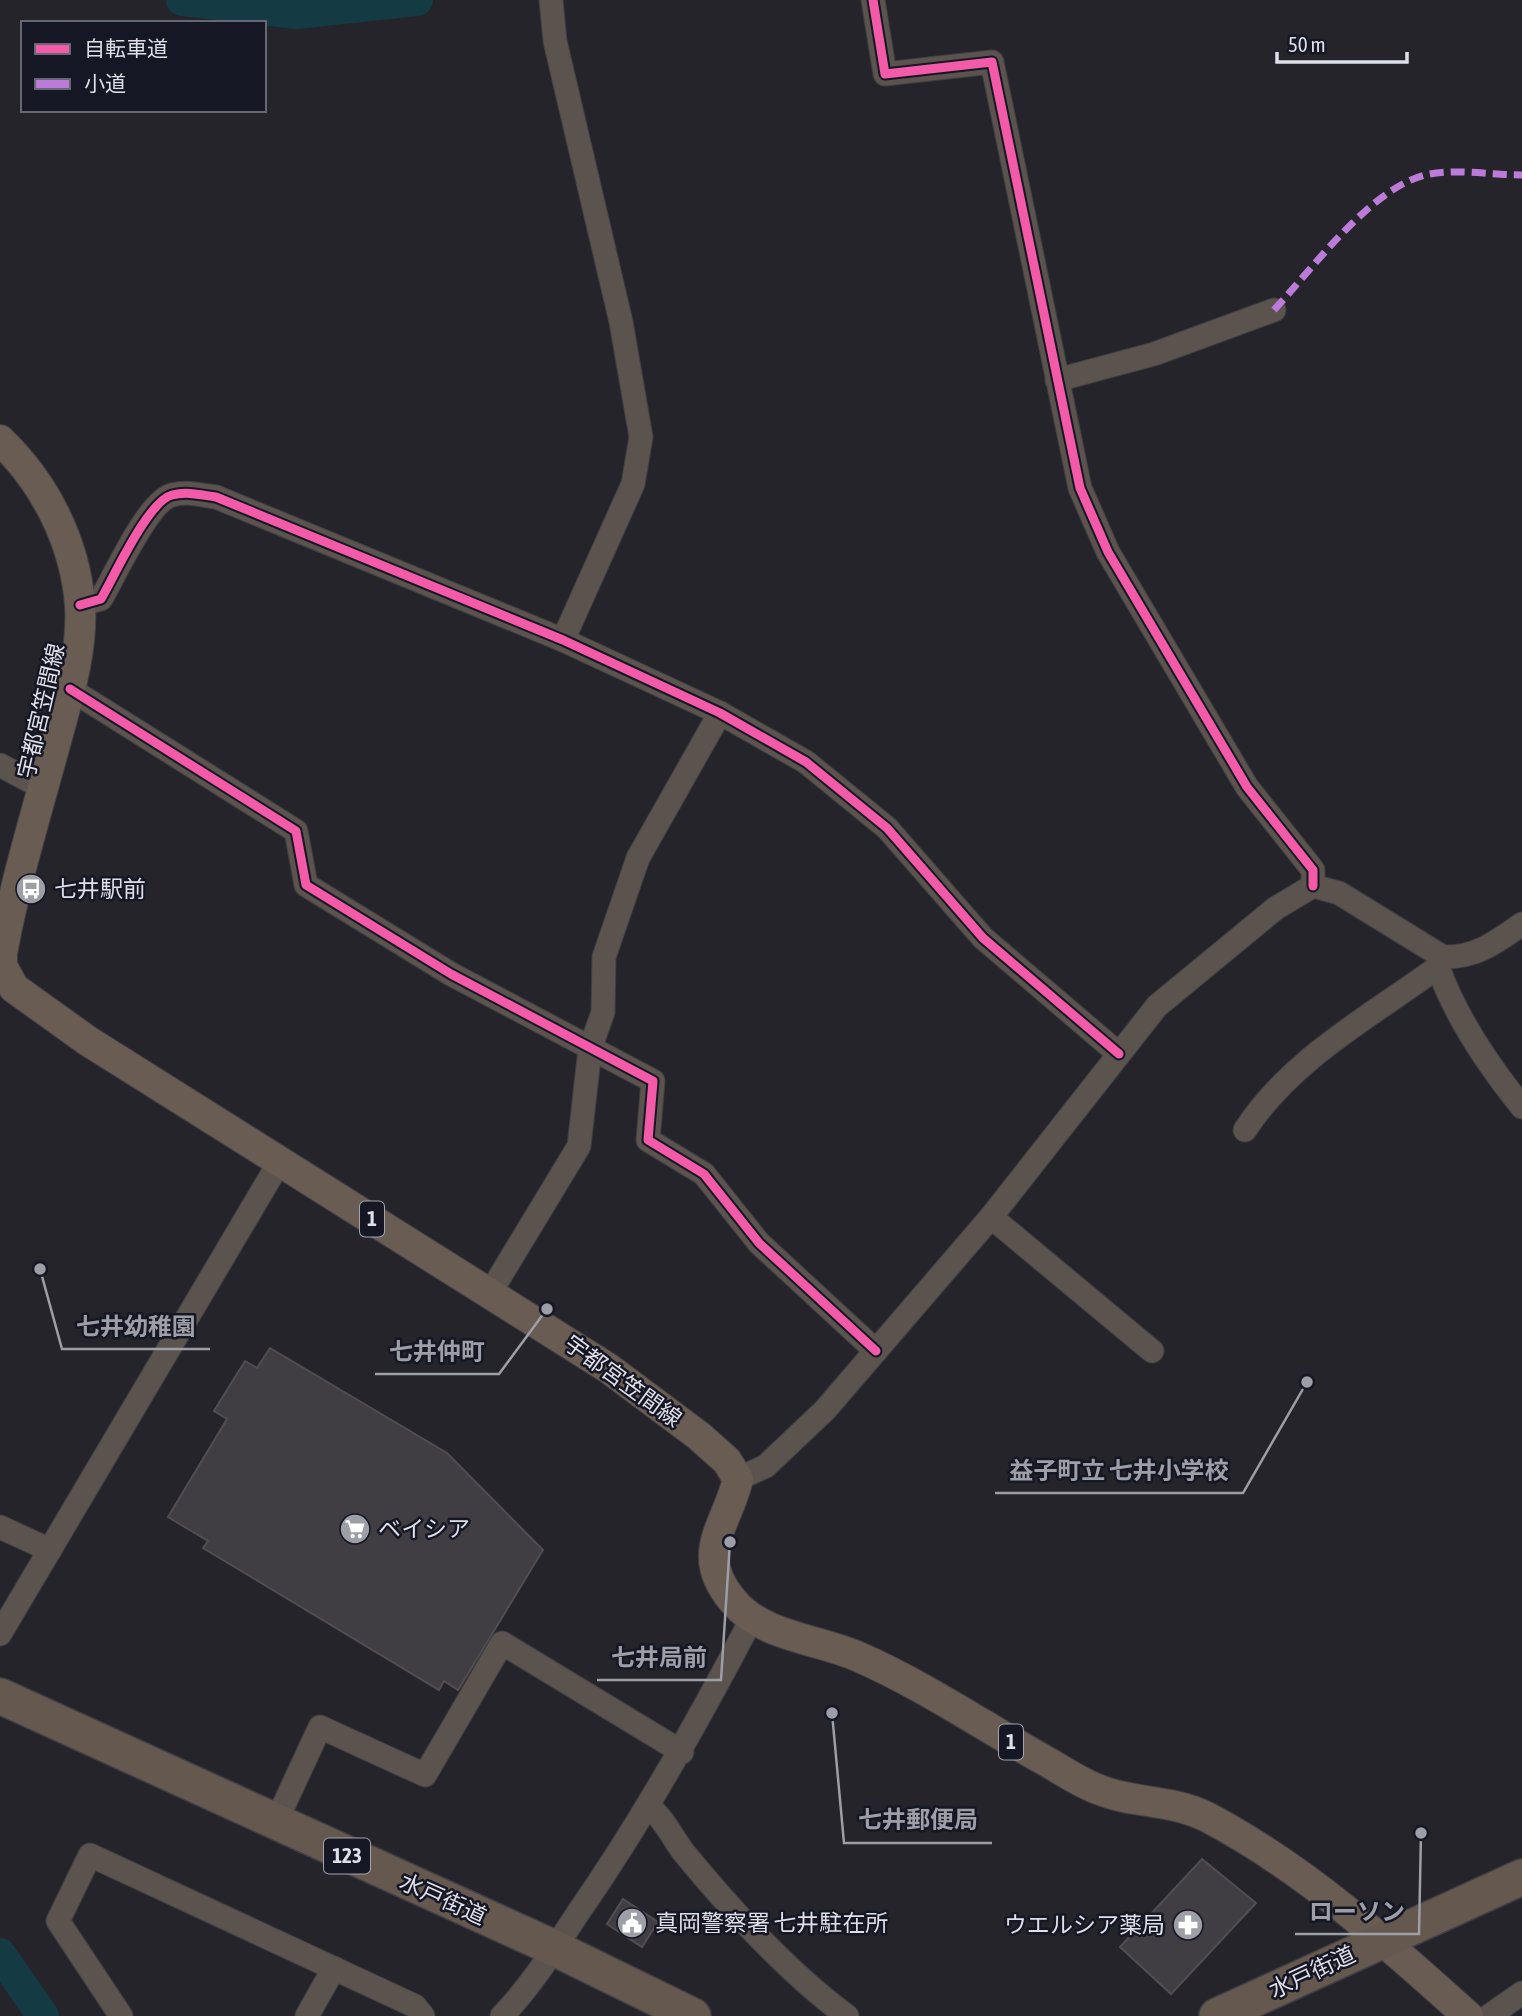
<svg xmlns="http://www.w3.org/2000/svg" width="1522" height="2016" viewBox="0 0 1522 2016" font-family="'Asap Condensed','Noto Sans JP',sans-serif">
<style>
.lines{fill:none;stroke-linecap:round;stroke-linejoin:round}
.river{stroke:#143b44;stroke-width:32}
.building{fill:#403e42;stroke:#504e52;stroke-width:2}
.minor-casing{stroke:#3f3f44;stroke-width:25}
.major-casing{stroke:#3f3f44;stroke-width:32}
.highway-casing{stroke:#3f3f44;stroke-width:38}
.minor{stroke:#5b534d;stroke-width:23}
.major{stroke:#695c52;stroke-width:30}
.highway{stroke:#65594f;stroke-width:35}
.quiet{stroke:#bd7bd9;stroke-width:7;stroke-dasharray:14 7;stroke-linecap:butt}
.cycleway-casing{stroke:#161724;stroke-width:13}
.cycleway{stroke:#f35aa7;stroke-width:9}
.labels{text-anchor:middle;stroke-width:5;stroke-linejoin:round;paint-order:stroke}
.shield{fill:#161724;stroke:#a2a3ad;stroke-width:2}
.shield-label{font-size:21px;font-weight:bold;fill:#dedfe8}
.street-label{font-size:23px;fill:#dedfe8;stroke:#161724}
.poi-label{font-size:23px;fill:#dedfe8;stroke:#161724;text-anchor:start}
.leader{fill:none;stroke:#9d9ea6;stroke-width:2.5}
.callout-dot{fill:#9d9ea6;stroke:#161724;stroke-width:2.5}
.callout-label{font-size:24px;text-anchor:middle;font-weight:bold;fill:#9d9ea6;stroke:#161724;stroke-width:5;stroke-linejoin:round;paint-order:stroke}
</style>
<rect width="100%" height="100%" fill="#24242a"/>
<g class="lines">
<g class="river">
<path d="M182 0 296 13 417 0"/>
<path d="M0 1954 43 2016"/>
</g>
</g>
<g class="building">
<path d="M270 1348 447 1453 543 1550 458 1690 444 1681 439 1690 203 1548 208 1541 168 1517 227 1419 214 1411 245 1361 257 1368Z"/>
<path d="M1202 1859 1256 1903 1171 1994 1120 1947Z"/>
<path d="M623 1899 658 1922 642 1947 607 1924Z"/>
</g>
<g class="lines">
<g class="minor-casing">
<g id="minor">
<path d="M551 0 555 41 621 322 641 437 633 484 563 640"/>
<path d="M873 0 885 74 992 62 1080 488 1108 552 1247 787 1313 870V886"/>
<path d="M1057 380 1154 354 1274 310"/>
<path d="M80 605 101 599C114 577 148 501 172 495 187 491 201 495 216 497L563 640 720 713 806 762 887 828 983 938 1119 1054"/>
<path d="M70 689 296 831 306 885 451 974 653 1081 648 1140 704 1174 759 1243 876 1351"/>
<path d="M0 765 43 788"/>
<path d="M1438 967C1456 1018 1488 1065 1522 1107"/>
<path d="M1245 1130C1291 1059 1371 1016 1438 967L1443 957"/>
<path d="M991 1217 1152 1351"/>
<path d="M490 1293 579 1146 590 1049 603 1012 604 957 638 858 720 713"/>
<path d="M738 1479 766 1466 825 1410 991 1217 1157 1006 1276 908 1313 886 1339 893 1443 957C1476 958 1496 942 1522 924"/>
<path d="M0 1527 50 1550"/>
<path d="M0 1634 280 1161"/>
<path d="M649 1807C664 1818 673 1839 685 1854 732 1911 787 1972 847 2016"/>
<path d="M275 1824 320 1727 425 1775 502 1643 682 1752"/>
<path d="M121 2016 58 1921 90 1855 415 2006 423 2016"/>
<path d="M307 2016 334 1968"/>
<path d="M502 2016C531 1986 555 1948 578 1913 644 1818 699 1720 752 1618"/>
<path d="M1489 2016 1522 1993"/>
</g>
</g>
<g class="major-casing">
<path id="major" d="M0 440C45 483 75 542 80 605 83 651 68 697 56 741 37 811 15 882 2 953V966L14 988 88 1041 608 1368 699 1436 727 1461 738 1479C727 1526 692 1554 734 1602 763 1637 819 1639 859 1657 923 1685 983 1726 1044 1760 1062 1770 1080 1783 1100 1790 1134 1804 1172 1799 1207 1817 1304 1868 1387 1943 1468 2016"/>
</g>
<g class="highway-casing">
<g id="highway">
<path d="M0 1696 554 1948 693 2016"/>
<path d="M1217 2016 1522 1877"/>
</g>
</g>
<use href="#minor" class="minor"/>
<use href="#major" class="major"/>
<use href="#highway" class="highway"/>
<path class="quiet" d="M1274 310C1313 268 1370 189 1425 175 1455 168 1491 175 1522 175"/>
<g class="cycleway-casing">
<g id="cycleway">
<path d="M873 0 885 74 992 62 1080 488 1108 552 1247 787 1313 870V886"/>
<path d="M80 605 101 599C114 577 148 501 172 495 187 491 201 495 216 497L563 640 720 713 806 762 887 828 983 938 1119 1054"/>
<path d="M70 689 296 831 306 885 451 974 653 1081 648 1140 704 1174 759 1243 876 1351"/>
</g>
</g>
<use href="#cycleway" class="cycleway"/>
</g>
<defs>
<g id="bus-disc" transform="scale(1.575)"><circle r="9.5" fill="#9d9ea6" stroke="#161724"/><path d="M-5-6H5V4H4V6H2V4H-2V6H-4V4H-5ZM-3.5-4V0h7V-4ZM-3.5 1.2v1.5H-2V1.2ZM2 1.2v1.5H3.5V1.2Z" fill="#fff"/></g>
<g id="supermarket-disc" transform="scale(1.575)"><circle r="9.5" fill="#9d9ea6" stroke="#161724"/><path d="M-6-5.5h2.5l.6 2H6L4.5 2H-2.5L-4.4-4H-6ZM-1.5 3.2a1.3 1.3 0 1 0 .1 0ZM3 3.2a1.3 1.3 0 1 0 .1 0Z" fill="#fff"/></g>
<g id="civic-disc" transform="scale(1.575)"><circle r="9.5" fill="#9d9ea6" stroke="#161724"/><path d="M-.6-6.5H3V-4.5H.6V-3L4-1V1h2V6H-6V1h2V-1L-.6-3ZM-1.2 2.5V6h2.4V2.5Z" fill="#fff"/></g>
<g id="pharmacy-disc" transform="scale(1.575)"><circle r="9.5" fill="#9d9ea6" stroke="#161724"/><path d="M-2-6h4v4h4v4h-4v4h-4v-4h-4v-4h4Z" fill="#fff"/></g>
</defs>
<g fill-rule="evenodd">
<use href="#bus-disc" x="31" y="889"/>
<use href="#supermarket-disc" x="355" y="1529"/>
<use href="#civic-disc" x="632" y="1923"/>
<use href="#pharmacy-disc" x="1188" y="1925"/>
</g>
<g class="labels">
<g class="shield">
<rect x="360" y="1201.5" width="24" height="35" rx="5"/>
<rect x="999" y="1724.5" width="24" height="35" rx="5"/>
<rect x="324" y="1838.5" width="46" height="35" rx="5"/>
</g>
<g class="shield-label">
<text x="372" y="1226">1</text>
<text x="1011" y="1749">1</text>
<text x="347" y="1863">123</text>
</g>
<g class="street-label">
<text transform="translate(41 711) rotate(-77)" y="8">宇都宮笠間線</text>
<text transform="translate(623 1381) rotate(36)" y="8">宇都宮笠間線</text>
<text transform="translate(443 1899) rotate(24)" y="8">水戸街道</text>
<text transform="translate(1312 1972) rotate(-25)" y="8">水戸街道</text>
</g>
<g class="poi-label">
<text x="54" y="897">七井駅前</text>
<text x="378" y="1537">ベイシア</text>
<text x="655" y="1931">真岡警察署 七井駐在所</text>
<text x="1165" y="1933" text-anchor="end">ウエルシア薬局</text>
</g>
</g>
<path class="leader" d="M40 1269L62 1349H210M547 1309L499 1374H375M1307 1382L1243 1493H995M730 1542L721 1680H597M832 1713L844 1843H992M1421 1833L1419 1934H1295"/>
<g class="callout-dot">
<circle cx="40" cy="1269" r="7"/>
<circle cx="547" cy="1309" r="7"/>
<circle cx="1307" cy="1382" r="7"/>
<circle cx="730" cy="1542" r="7"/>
<circle cx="832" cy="1713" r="7"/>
<circle cx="1421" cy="1833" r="7"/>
</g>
<g class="callout-label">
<text x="136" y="1335">七井幼稚園</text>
<text x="437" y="1360">七井仲町</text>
<text x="1119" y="1479">益子町立 七井小学校</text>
<text x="659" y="1666">七井局前</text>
<text x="918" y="1828">七井郵便局</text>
<text x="1357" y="1920">ローソン</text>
</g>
<rect x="21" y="21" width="245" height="91" fill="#161724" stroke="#666772" stroke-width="2"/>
<rect x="35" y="44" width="35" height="10" fill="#f35aa7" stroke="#666772" stroke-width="2"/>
<text x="84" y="56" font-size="21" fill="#dedfe8">自転車道</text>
<rect x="35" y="79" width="35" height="10" fill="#bd7bd9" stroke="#666772" stroke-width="2"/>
<text x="84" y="91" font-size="21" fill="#dedfe8">小道</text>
<path d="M1277 52v10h130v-10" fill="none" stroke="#dedfe8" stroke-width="3.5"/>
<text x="1288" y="52" font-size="21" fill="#dedfe8" stroke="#161724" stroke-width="5" paint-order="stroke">50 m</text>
</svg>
